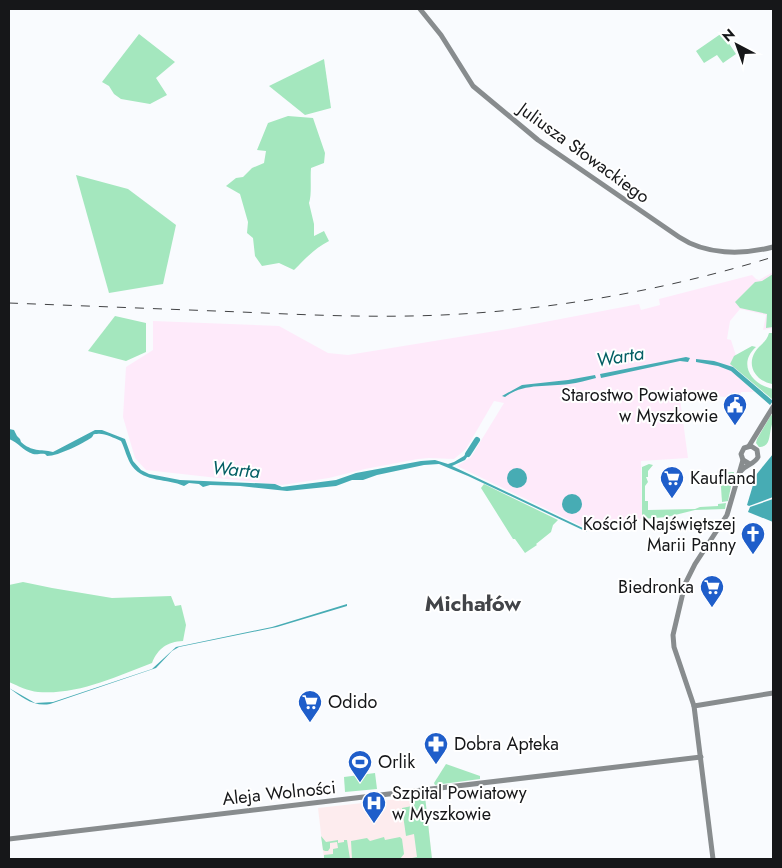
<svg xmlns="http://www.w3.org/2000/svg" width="782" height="868" viewBox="0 0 782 868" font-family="Jost,sans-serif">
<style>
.industrial{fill:#feeafa}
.medical{fill:#fdecee}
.green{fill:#a4e7be}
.water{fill:#47acb4}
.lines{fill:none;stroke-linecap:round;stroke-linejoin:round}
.river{stroke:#47acb4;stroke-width:6}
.secondary{stroke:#888c8e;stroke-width:5}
.rail{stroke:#414244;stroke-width:1;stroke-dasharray:9 9;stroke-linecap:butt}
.labels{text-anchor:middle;stroke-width:4;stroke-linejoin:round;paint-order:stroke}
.street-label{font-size:18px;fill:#161719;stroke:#fff}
.poi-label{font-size:18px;fill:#161719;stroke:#fff;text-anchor:start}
.water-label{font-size:19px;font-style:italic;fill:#035e64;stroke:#fff}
.district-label{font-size:22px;font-weight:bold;fill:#424448;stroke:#fff}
</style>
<rect width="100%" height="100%" fill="#f9fbfe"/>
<path class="industrial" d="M773 272V328L763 330 766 315 740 309 730 321 727 339 731 340 738 362 736 375 754 392H741L740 398 685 394 680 399 688 458 641 461 642 519 617 522 590 530 457 466 471 457 504 403 494 401 466 449 454 459 429 458 418 459 365 469 329 478 282 485 146 470 135 458 123 417 126 367 153 350V321L279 326 328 353 348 355 508 329 639 304 641 310 660 305 659 299 752 275 756 279 759 280Z"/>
<path class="medical" d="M425 796 432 859H324L318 808Z"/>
<g class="green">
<path d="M722 33 736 54 723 63 717 55 704 63 696 51Z"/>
<path d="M139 34 175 62 156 78 167 95 150 104 121 99 114 94 109 86 102 82Z"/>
<path d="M324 59 331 108 305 115 269 86Z"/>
<path d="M288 116 313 118 325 153 324 163 311 168C310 178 312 195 309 203L314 224V236L324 231 329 241C315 248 305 259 294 270L279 263 262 266 255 256 253 238 247 233 248 222 240 194 226 186 236 178 243 177 252 168 264 163 266 151 257 150 268 123Z"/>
<path d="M76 175 128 189 176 225 163 284 109 293Z"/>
<path d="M773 274V327L766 328 767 314 740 308 735 302 755 282 762 281Z"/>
<path d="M115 316 146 323V352L126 361 88 351Z"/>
<path d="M769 333H773L772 384C757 381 746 367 755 352 759 345 767 342 769 333Z"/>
<path d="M752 346 756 347C737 364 752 385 773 389V397L772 399 730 364 734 356Z"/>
<path d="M771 415 773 416C773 421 772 424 771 428 769 437 770 447 759 447L756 443 757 439Z"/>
<path d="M649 464 653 465 648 471V477H646L648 482 645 486V501H648V510L695 509 700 507 718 506V504L726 503 725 509 695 510 667 517 642 519V467Z"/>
<path d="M734 472 728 501 722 502 720 473Z"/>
<path d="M484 484 558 520 553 525 551 532 536 544 537 545 525 553 515 539H513L481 488Z"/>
<path d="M23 582 52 588 112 598 171 596 175 606 181 605 186 625 183 641C167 642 158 648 152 663 115 677 78 695 38 692 28 691 18 686 9 682V585Z"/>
<path d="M446 764 480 776V779L435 785 434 783Z"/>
<path d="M375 773 377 789 345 792 344 777Z"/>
<path d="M425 796 432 859H407L417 857 414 834 406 836 402 808 412 806 411 797Z"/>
<path d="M321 836 326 842 338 840V843L344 842V840H347L350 859H324V855L333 854V849L338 848 337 842 330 843V848L328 851H325L323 850Z"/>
<path d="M384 837 385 840 400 837 402 839 404 854 400 859H352L351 841 367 838 370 841Z"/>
</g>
<g class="water">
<path d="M686 357 690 358 688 362 680 361 601 378 600 374Z"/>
<path d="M696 359 714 361 733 367 773 401 770 405 731 371 718 366 696 362Z"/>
<path d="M595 375 596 378C587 380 578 383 569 384 548 387 523 383 505 397L502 396 522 385 568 380Z"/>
<path d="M9 429 14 430 17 436 20 439 21 442C32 452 40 449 53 452L95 430H102L125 439 133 461 141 470 149 474 180 480 275 484 282 487 336 480 356 473 421 461 435 460 448 464 454 462 464 456 470 447H474L465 460 452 466 587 530V532L468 476 439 464 424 465 377 475 363 480H352L336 486 287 491 240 486 210 485 203 487 199 484 189 483 184 486C167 478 145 483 132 466 127 459 125 449 121 441 113 438 105 433 97 434 91 434 95 435 91 438 83 443 59 456 47 456L45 454C40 453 38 455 33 454 23 451 18 442 9 439Z"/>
<path d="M773 454V497L749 506 747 505 756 475Z"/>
<circle cx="517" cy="478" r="10"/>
<circle cx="572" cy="504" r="10"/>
<path d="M773 499V522L748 512 750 507Z"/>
<path d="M347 604V606L277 627 179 647 172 651 156 668 50 704C33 707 22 697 9 688L35 703 53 702 152 669 176 647 272 627Z"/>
</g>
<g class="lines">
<path class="river" d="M468 454 477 440"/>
<g class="secondary">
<path d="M420 9 441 35 473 86 538 140 679 237C706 255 742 255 773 247"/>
<path d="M749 446 773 407"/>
<path d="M740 472C747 463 754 465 758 457L757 450 751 446 744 448 741 454 743 460 748 463"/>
<path d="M694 706 773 693"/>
<path d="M9 839 701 757"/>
<path d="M713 859 694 706 674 647 673 635 685 584 695 564 727 515 743 460"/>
</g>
<path class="rail" d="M9 303C86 306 164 309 241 312 308 315 375 318 442 315 554 310 666 290 773 257"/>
</g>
<defs>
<g id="civic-pin" transform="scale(1.25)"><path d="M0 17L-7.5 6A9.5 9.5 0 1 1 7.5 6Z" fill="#1f5eca" stroke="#fff"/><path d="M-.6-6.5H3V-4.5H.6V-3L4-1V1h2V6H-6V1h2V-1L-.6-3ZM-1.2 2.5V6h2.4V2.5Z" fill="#fff"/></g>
<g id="supermarket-pin" transform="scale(1.25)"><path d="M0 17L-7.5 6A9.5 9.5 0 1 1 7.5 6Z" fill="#1f5eca" stroke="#fff"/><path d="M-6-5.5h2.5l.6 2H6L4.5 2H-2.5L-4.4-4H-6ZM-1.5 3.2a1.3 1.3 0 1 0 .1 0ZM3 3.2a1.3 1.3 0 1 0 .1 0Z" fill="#fff"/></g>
<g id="church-pin" transform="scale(1.25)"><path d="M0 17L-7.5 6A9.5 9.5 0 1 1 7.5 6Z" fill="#1f5eca" stroke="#fff"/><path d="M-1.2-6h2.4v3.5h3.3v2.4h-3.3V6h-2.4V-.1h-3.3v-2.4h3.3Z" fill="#fff"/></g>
<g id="pharmacy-pin" transform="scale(1.25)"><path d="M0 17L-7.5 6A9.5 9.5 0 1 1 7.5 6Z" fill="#1f5eca" stroke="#fff"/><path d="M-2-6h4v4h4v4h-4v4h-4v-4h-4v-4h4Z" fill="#fff"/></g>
<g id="stadium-pin" transform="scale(1.25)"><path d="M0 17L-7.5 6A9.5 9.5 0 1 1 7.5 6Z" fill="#1f5eca" stroke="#fff"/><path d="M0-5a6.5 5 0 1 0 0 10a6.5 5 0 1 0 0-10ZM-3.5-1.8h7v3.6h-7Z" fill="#fff"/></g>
<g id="hospital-pin" transform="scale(1.25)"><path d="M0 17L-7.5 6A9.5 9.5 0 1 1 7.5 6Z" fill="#1f5eca" stroke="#fff"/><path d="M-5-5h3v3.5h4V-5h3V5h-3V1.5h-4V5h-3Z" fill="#fff"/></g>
</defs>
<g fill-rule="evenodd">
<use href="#civic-pin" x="735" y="405"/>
<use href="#supermarket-pin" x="672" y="478"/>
<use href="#church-pin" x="753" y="534"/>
<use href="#supermarket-pin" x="712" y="587"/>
<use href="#supermarket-pin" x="310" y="702"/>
<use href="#pharmacy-pin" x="436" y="744"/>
<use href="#stadium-pin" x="360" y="762"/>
<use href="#hospital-pin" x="374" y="803"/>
</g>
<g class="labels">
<g class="street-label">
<text transform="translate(584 153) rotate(36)" y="6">Juliusza Słowackiego</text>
<text transform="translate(279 793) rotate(-6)" y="6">Aleja Wolności</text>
</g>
<g class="poi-label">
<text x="718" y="401" text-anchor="end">Starostwo Powiatowe<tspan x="718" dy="21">w Myszkowie</tspan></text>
<text x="690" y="484">Kaufland</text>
<text x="736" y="530" text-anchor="end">Kościół Najświętszej<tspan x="736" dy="21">Marii Panny</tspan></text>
<text x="694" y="593" text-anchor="end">Biedronka</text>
<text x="328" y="708">Odido</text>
<text x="454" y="750">Dobra Apteka</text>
<text x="378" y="768">Orlik</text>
<text x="392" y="799">Szpital Powiatowy<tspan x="392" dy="21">w Myszkowie</tspan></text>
</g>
<g class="water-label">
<text transform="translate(620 356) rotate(-9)" y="7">Warta</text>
<text transform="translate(236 469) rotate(5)" y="7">Warta</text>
</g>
<g class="district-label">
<text x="473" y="611">Michałów</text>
</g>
</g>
<rect width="782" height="868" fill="none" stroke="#161719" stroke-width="20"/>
<g transform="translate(737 45) rotate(319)" stroke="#ffffff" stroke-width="4" paint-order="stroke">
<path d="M0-4L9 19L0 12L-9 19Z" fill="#161719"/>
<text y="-8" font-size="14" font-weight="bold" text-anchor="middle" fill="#161719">N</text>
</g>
</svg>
